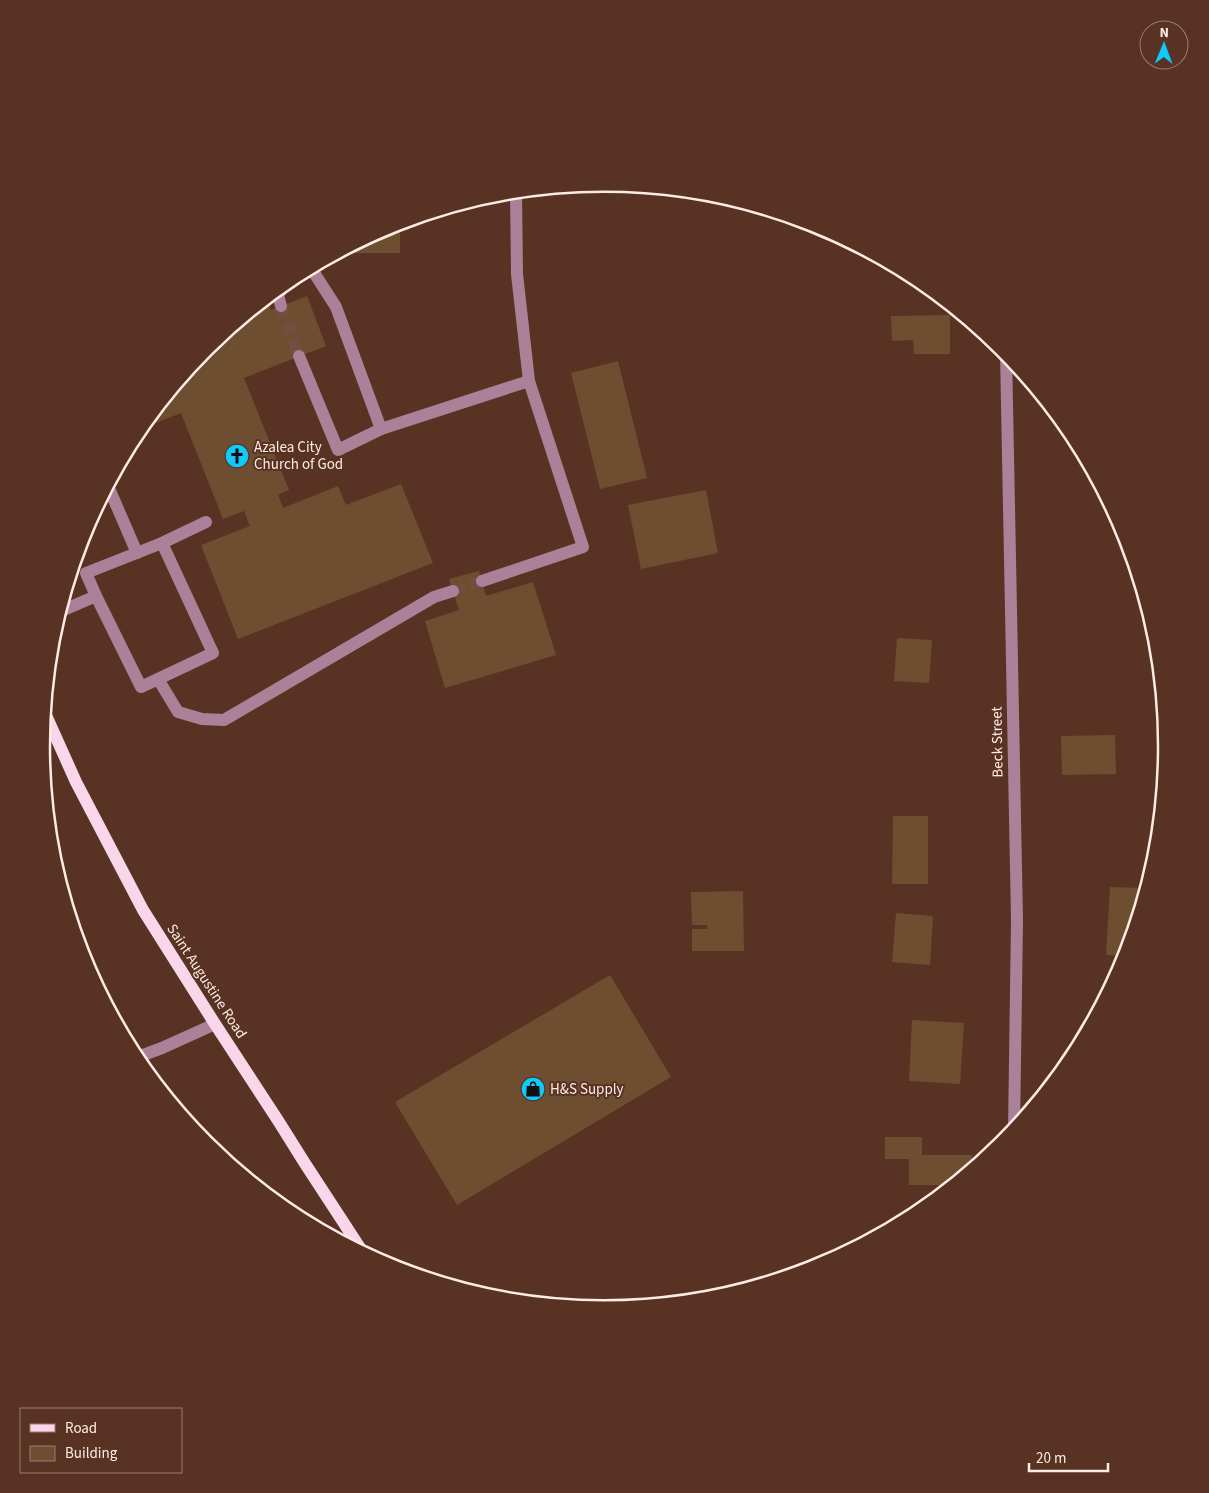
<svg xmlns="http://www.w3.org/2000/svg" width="1209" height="1493" viewBox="0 0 1209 1493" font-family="'Source Sans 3',sans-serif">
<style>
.building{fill:#6d4e31}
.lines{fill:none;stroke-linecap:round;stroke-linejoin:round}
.minor-tunnel{stroke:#714f40;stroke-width:12;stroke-dasharray:12 6;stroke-linecap:butt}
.minor{stroke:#ab819a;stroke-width:12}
.major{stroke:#f9d6e9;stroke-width:12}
.labels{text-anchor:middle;stroke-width:4;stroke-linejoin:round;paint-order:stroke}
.poi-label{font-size:15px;fill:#feebe3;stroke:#583323;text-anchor:start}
.street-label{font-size:15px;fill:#feebe3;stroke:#583323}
.rim{fill:none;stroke:#feebe3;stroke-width:2.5}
</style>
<rect width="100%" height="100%" fill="#583323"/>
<g class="building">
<path d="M702 193 715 194 730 199H702Z"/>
<path d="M400 223V253H338L389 226Z"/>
<path d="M307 296 326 346 244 378 289 490 278 495 283 508 338 486 346 505 401 484 433 563 238 639 201 545 250 526 244 511 223 519 181 413 140 429 206 348 267 298 271 310Z"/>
<path d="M950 315V354H914L913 340 892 341 891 316Z"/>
<path d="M618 361 647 478 600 489 571 373Z"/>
<path d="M706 490 718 553 641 569 628 505Z"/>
<path d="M479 571 486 596 533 582 556 655 445 688 425 621 459 610 449 579Z"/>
<path d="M897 638 932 640 929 683 894 681Z"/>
<path d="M1115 735 1116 774 1062 775 1061 736Z"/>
<path d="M893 816H928V884H892Z"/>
<path d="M1110 887 1144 888 1143 901 1127 956 1106 955Z"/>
<path d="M743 891 744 951H692V929H708L707 925H692L691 892Z"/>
<path d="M896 913 933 916 930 965 892 962Z"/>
<path d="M610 975 671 1077 457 1205 395 1102Z"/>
<path d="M912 1020 964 1023 960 1084 909 1081Z"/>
<path d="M885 1137H922V1155H972V1170L954 1185H909V1159H885Z"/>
</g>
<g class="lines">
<g class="minor-tunnel">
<path d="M281 306 299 356"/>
<path d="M453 591 482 581"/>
</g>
<g class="minor">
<path d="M311 268 336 307 381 429 529 381"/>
<path d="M281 306 278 295 285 284"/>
<path d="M1006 352 1017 920 1014 1131"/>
<path d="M299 356 338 450 381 429"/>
<path d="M108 486 137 553"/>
<path d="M482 581 583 547 529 381 517 274 516 192"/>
<path d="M96 596 86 573 162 543"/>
<path d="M59 612 96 596 141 687 213 653 162 543 206 522"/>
<path d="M158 679 178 712 202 719 224 720 434 597 453 591"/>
<path d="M135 1058 162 1048 215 1024"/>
</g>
<path class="major" d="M45 713 76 782 143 910 215 1024 279 1122 304 1162 364 1254"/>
</g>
<defs>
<g id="church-disc" transform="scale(1.25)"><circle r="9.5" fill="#10cafa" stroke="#583323"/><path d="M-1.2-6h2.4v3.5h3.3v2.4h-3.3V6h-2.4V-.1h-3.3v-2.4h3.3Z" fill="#111"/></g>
<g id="shop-disc" transform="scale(1.25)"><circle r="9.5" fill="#10cafa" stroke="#583323"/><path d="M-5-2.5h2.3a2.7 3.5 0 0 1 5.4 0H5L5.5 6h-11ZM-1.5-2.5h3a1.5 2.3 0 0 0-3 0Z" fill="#111"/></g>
</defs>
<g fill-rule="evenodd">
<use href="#church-disc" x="237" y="456"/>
<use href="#shop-disc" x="533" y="1089"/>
</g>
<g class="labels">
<g class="poi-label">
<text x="254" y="452">Azalea City<tspan x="254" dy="17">Church of God</tspan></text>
<text x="550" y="1094">H&amp;S Supply</text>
</g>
<g class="street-label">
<text transform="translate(997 742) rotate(-91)" y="5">Beck Street</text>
<text transform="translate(207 981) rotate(57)" y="5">Saint Augustine Road</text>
</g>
</g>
<path d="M0 0H1209V1493H0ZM50 746a554 554 0 1 1 1108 0a554 554 0 1 1-1108 0Z" fill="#583323" fill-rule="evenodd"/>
<path class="rim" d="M50 746a554 554 0 1 1 1108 0a554 554 0 1 1-1108 0Z"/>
<rect x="20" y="1408" width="162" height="65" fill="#583323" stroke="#9a7d70"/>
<rect x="30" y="1424" width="25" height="8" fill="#f9d6e9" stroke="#9a7d70"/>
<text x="65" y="1433" font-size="15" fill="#feebe3">Road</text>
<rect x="30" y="1446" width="25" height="15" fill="#6d4e31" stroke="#9a7d70"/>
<text x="65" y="1458" font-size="15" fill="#feebe3">Building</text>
<g transform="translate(1164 45) rotate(1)"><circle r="24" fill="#583323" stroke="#9a7d70"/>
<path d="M0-4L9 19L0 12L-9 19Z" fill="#10cafa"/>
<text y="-8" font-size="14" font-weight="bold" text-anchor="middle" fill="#feebe3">N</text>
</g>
<path d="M1029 1463v8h79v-8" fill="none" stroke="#feebe3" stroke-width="2.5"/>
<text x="1036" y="1463" font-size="15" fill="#feebe3" stroke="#583323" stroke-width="4" paint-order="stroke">20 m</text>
</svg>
